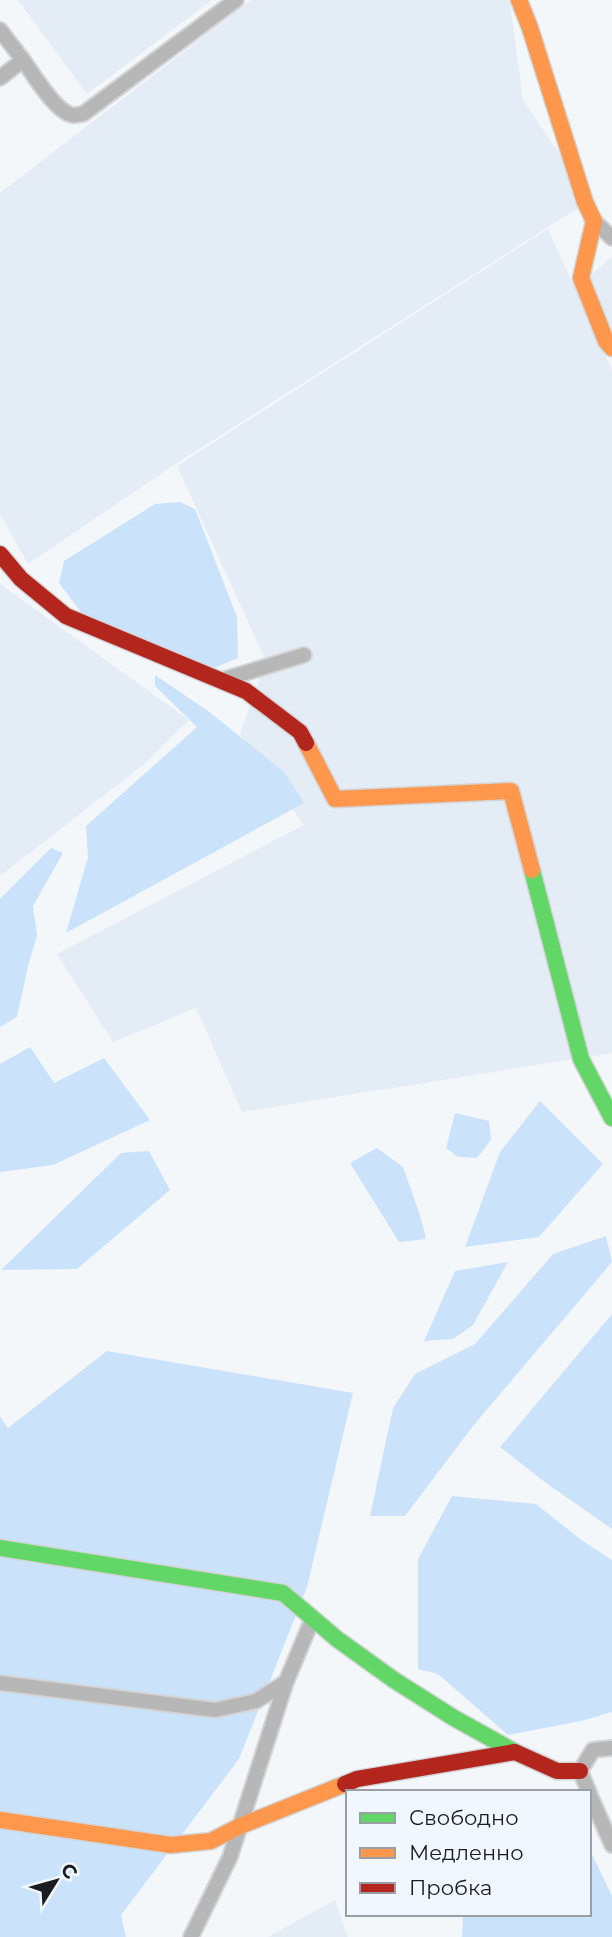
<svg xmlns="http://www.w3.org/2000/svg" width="612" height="1937" viewBox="0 0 612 1937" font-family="Montserrat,sans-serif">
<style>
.built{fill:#e4ecf5}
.green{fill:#cbe2fb}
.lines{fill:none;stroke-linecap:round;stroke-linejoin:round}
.street-casing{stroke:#d2d4d6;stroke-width:18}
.fast-casing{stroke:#d2d4d6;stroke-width:19}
.slow-casing{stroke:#d2d4d6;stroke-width:19}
.jam-casing{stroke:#d2d4d6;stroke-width:19}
.street{stroke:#b8b7b8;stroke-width:14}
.fast{stroke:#63d668;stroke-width:16}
.slow{stroke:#ff974d;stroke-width:16}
.jam{stroke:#b3261e;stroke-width:16}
</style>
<rect width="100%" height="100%" fill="#f4f7fa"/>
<g class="built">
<path d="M18 0H212L87 94Z"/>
<path d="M251 0H508L510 4 523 100 571 171 578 208 174 465 28 564 0 514V193Z"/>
<path d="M548 229 612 370V1053L242 1112 196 1008 113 1042 57 954 304 825 240 734 266 661 177 466Z"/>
<path d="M612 256V341L586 280Z"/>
<path d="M0 584 189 720 148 761 0 876Z"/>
<path d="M335 1900 348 1937H268Z"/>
</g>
<g class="green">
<path d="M180 502 195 509 237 617 238 658 207 671 91 625 59 583 64 561 155 504Z"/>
<path d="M155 675 208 711 284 772 304 803 66 933 88 857 86 826 197 727 155 686Z"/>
<path d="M51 848 63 853 33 906 37 935 28 966 17 1017 0 1027V899Z"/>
<path d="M30 1047 54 1083 104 1058 150 1120 53 1165 0 1172V1064Z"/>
<path d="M540 1101 603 1164 539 1237 465 1247 500 1152Z"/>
<path d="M455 1113 489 1121 491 1140 477 1158 458 1157 446 1148Z"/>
<path d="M377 1148 403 1167 420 1215 426 1239 399 1242 350 1163Z"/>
<path d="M149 1151 170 1190 77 1269 1 1270 121 1153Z"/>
<path d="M606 1236 612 1262 473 1426 405 1516H370L393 1408 415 1374 475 1344 553 1254Z"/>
<path d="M508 1262 473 1325 453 1339 424 1341 455 1271Z"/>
<path d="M612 1314V1529L546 1483 500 1447Z"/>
<path d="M107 1351 353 1393 307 1587 239 1759 121 1915 126 1937H0V1416L8 1428Z"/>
<path d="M452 1496 536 1504 584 1542 612 1560V1712L581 1721 508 1735 438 1674 418 1669V1559Z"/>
<path d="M589 1848 612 1896V1937H462L463 1914H589Z"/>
</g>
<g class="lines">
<g class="street-casing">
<g id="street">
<path d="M0 30 23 60 0 78"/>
<path d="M23 60C33 74 55 111 72 115 75 116 79 114 83 114L236 0"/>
<path d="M594 221 612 238"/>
<path d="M222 680 304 655"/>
<path d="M0 1683 215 1710 256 1701 286 1682"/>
<path d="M589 1792 580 1771 593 1750 612 1748"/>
<path d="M589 1793 612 1845"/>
<path d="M191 1937 230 1857 286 1682 312 1620"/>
</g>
</g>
<g class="fast-casing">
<g id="fast">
<path d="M532 870 581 1059 612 1118"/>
<path d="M0 1548 283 1593 337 1639 394 1680 454 1718 515 1752"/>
</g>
</g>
<g class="slow-casing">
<g id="slow">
<path d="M519 0 530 28 585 202 594 221 581 278 606 341 612 348"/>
<path d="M306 743 335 799 511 791 532 870"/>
<path d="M0 1820 171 1845 211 1841 240 1826 345 1784"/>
</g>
</g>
<g class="jam-casing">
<g id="jam">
<path d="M0 554 21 579 66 616 246 691 300 732 306 743"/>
<path d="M345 1784 357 1779 515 1752 557 1771H580"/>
</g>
</g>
<use href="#street" class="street"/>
<use href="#fast" class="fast"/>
<use href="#slow" class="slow"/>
<use href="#jam" class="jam"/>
</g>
<rect x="346" y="1790" width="245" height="126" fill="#f0f7fe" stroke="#9a9fa5" stroke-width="2"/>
<rect x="360" y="1813" width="35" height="10" fill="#63d668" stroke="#9a9fa5" stroke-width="2"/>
<text x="409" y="1825" font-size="21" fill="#1a1c1f">Свободно</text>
<rect x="360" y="1848" width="35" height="10" fill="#ff974d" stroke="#9a9fa5" stroke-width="2"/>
<text x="409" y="1860" font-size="21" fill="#1a1c1f">Медленно</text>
<rect x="360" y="1883" width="35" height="10" fill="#b3261e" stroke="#9a9fa5" stroke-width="2"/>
<text x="409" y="1895" font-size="21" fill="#1a1c1f">Пробка</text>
<g transform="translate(56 1881) rotate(53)" stroke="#f0f7fe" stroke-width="5" paint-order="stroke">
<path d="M0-5L12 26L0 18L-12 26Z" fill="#1a1c1f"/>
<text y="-10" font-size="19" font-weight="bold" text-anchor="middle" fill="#1a1c1f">С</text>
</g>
</svg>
